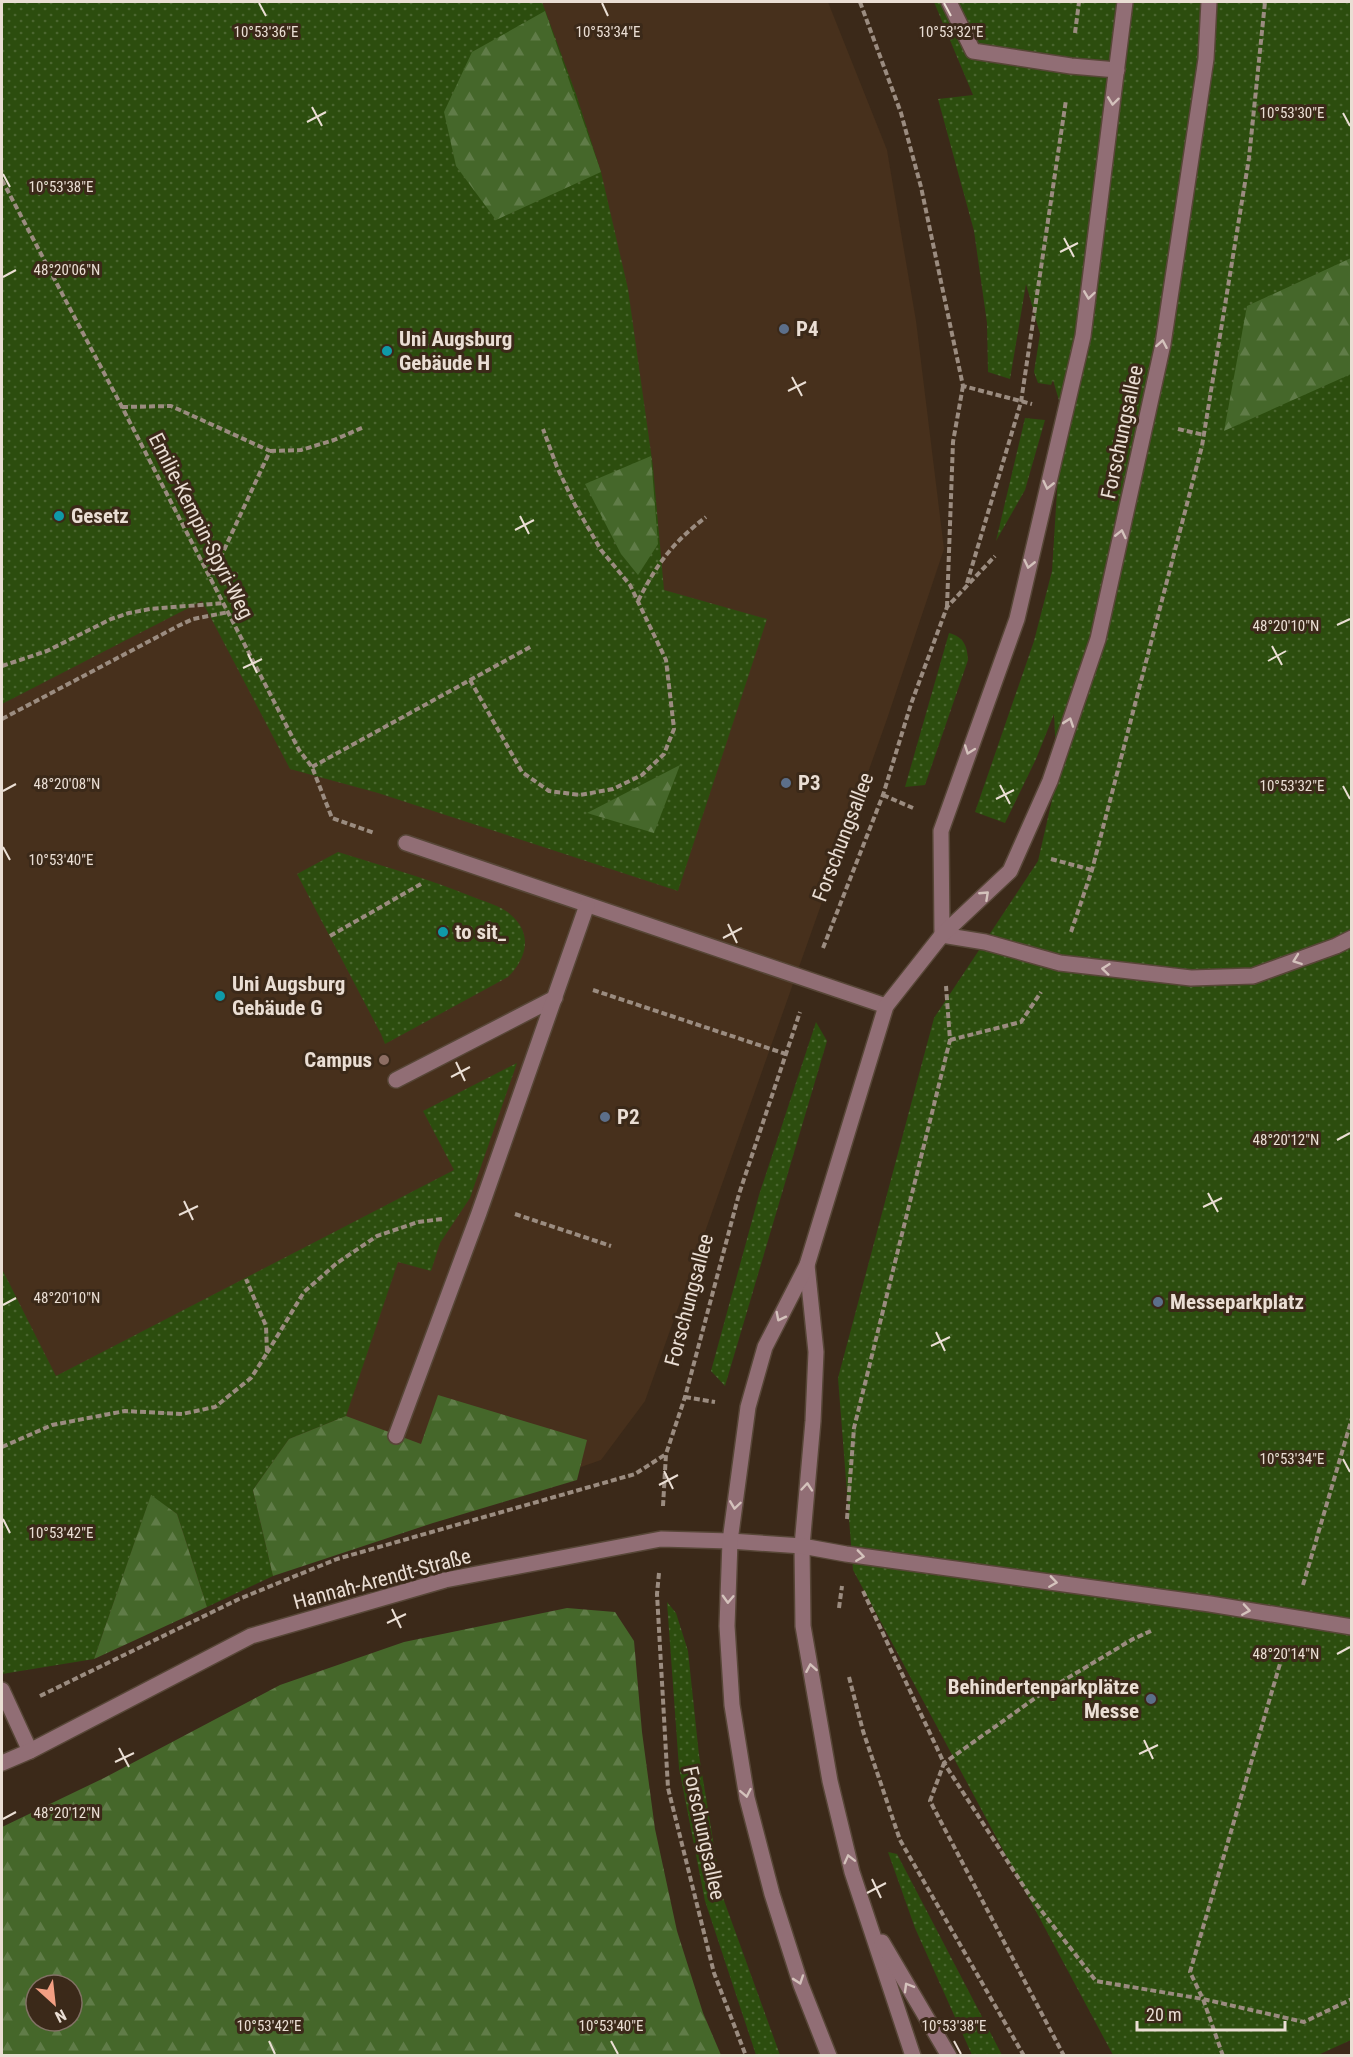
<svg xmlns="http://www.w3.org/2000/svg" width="1353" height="2057" viewBox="0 0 1353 2057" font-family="'Roboto Condensed',sans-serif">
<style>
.built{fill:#47301c}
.grass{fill:url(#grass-dots)}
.forest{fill:url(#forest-firs);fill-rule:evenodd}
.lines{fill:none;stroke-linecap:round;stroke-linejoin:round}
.minor-casing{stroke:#574637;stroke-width:18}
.path{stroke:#9b8c80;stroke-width:4;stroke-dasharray:6 3;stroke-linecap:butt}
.minor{stroke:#916e75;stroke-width:15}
.oneway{stroke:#d4c2bc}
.ticks{fill:none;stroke:#eaded4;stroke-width:2}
.service-dot{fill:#5c6f8a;stroke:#3b2919;stroke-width:2}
.culture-dot{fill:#0f9aa8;stroke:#3b2919;stroke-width:2}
.education-dot{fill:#8d6e63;stroke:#3b2919;stroke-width:2}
.labels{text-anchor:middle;stroke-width:6;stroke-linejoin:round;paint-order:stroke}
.poi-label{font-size:21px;font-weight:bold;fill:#eaded4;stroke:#3b2919;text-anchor:start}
.street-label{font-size:21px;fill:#eaded4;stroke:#3b2919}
.ticks-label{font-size:15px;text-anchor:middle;fill:#eaded4;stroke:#3b2919;stroke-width:6;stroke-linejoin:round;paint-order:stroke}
</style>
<defs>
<pattern id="grass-dots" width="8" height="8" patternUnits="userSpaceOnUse" patternTransform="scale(1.5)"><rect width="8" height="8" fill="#2c4d0e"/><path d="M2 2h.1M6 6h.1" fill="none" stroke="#4b6630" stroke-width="1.8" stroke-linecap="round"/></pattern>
<pattern id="forest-firs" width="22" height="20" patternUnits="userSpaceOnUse" patternTransform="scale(1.5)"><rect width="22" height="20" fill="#45672a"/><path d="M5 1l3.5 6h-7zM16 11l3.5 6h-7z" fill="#607c48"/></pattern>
</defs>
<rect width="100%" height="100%" fill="#3b2919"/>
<path class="built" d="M2 2H828L887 150 916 321 944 549 887 719 645 1401 601 1460 2 1670Z"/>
<g class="grass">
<path d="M2 2H542L576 94 601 172 628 289 653 467 664 590 767 619 678 891 378 793 290 769 202 601 2 704Z"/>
<path d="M934 2H1351V2040L1318 2055H1113L853 1570 838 1378 934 1018 1038 861 1057 778 1054 714 1036 759 1005 823 975 812 1034 641 1052 571 1062 411 1053 380 1051 385 1038 383 1034 372 1040 334 1026 284 1010 379 988 372 987 323 974 231 938 99 973 95Z"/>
<path d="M1025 418 1045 420 1025 490 996 541Z"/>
<path d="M949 633C964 637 967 646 968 660L925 785 905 787Z"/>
<path d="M338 852C383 866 429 879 473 897 483 901 497 905 506 911 533 930 529 956 508 977L385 1044 381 1034 297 874Z"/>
<path d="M816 1022 827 1041 725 1386 711 1371 759 1195Z"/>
<path d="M517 1063 470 1198 440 1243 431 1271 398 1262 346 1416 289 1439 253 1490 273 1576 207 1607 177 1514 151 1496 94 1659 2 1674V1269L56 1376 454 1170 423 1111Z"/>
<path d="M667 1602 676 1613 688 1651 699 1755 722 1895 780 2055H756L705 1901 679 1768Z"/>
<path d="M888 1852 897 1854 1002 2055H972L915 1928Z"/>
</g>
<g class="forest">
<path d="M545 11 601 172 496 220 456 166 444 112 472 52Z"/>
<path d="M1351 258V374L1224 431 1247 306Z"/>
<path d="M651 456 658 544 638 575 621 554 585 484Z"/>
<path d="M680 765 654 833 587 813Z"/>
<path d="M438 1395 587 1440 577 1480 433 1523 273 1576 253 1490 289 1439 346 1416 421 1444Z"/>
<path d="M151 1495 177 1514 207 1607 94 1659Z"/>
<path d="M567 1608 615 1612 634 1641 642 1732 655 1829 677 1931 703 2013 721 2055H2V1827L104 1778 280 1685 404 1642ZM36 1985H72V2021H36Z"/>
</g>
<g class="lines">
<g class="minor-casing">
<g id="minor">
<path d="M949 2 973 51 1071 66 1117 70"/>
<path d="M406 843 886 1006"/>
<path d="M942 935 941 831 1017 619 1083 336 1125 2"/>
<path d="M942 935 985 942 1060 963 1191 978 1253 976 1336 946 1352 938"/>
<path d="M396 1080 555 998"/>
<path d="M807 1265 816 1352 813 1421 802 1546 803 1626 830 1781 852 1872 913 2056"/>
<path d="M396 1436 479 1213 587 905"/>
<path d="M2 1690 30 1751"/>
<path d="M2 1763 30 1751 251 1636 445 1580 661 1539 730 1541 802 1546 846 1554 1210 1604 1352 1627"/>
<path d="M882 1942 949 2056"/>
<path d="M829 2056 801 1985 772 1894 747 1798 732 1705 727 1626 730 1541 748 1407 765 1347 807 1265 886 1006 942 935 1010 871 1050 781 1098 639 1163 344 1206 59 1209 2"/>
</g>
</g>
<g class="path">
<path d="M860 2 901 113 921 187 963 386 1032 404"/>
<path d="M1075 33 1079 2"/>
<path d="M2 180 122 407 299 750 312 767 332 818 374 833"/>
<path d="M122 407 171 406 270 451 211 578"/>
<path d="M1178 429 1204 435"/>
<path d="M270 451 301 450 334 440 364 427"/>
<path d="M967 583 1021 402 1066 100"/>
<path d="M638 601C657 564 672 543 706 517"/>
<path d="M947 607 953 442 963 386"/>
<path d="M2 666 47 651 111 619 129 613 150 609 224 603"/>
<path d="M470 680 522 772 549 791 580 795 613 789 642 775 664 754 674 729 666 660 630 585 601 550 575 505 557 467 543 429"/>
<path d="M2 719 178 626 193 619 229 612"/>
<path d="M312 767 532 646"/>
<path d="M883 795 913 808"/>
<path d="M1051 859 1092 870"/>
<path d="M1071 932 1092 870 1202 446 1249 158 1265 2"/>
<path d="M330 936 421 884"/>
<path d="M823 948 883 795 911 704 947 607 995 556"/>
<path d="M593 990 786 1054"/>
<path d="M950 1040 1021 1022 1041 992"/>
<path d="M515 1214 611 1246"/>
<path d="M267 1353 304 1292 337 1263 377 1236 418 1222 442 1219"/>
<path d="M685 1397 715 1402"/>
<path d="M2 1447 52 1425 125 1411 182 1414 215 1407 251 1378 267 1353 266 1326 246 1279"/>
<path d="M663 1506 666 1454 685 1397 739 1194 800 1012"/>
<path d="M847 1519 854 1428 950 1040 946 986"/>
<path d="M659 1573 657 1594 668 1788 714 1973 746 2056"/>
<path d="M1303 1585 1352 1418"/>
<path d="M863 1591 944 1763 930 1801 1064 2056"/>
<path d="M839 1608 842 1586"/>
<path d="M1151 1631 1133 1639 1041 1694 944 1763 1030 1896 1096 1981 1203 1999 1304 2022 1352 1999"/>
<path d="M849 1677 863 1731 900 1840 1024 2056"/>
<path d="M40 1696 239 1599 337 1559 635 1474 666 1454"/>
<path d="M1223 2056 1203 1999 1190 1972 1284 1650"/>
</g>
<use href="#minor" class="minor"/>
</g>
<defs><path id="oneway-chevron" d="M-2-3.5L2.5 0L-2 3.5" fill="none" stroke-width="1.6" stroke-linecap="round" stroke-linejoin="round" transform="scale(1.5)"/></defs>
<g class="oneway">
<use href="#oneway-chevron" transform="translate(1113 101) rotate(97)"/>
<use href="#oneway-chevron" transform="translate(1089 295) rotate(98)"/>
<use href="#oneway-chevron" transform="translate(1162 344) rotate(-80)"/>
<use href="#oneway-chevron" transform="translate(1048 485) rotate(103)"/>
<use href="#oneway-chevron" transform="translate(1121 534) rotate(-77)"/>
<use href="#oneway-chevron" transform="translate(1029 564) rotate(103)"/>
<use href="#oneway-chevron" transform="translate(1069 722) rotate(-71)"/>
<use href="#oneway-chevron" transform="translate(969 750) rotate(110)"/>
<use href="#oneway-chevron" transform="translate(985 895) rotate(-43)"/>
<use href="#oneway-chevron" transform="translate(1297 960) rotate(160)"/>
<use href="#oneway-chevron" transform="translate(1106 969) rotate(-174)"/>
<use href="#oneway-chevron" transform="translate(780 1317) rotate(117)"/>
<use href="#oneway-chevron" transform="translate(807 1487) rotate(-85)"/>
<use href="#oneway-chevron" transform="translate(735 1505) rotate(98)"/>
<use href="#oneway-chevron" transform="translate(860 1556) rotate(8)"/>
<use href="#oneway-chevron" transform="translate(1053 1582) rotate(8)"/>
<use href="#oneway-chevron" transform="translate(728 1599) rotate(92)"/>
<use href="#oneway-chevron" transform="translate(1246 1610) rotate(9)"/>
<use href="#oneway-chevron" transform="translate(811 1668) rotate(-100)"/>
<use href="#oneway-chevron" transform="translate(746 1793) rotate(79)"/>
<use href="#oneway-chevron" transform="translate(849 1859) rotate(-104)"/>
<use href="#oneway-chevron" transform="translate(799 1980) rotate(71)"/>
<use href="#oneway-chevron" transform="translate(908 1987) rotate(-120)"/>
</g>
<path class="ticks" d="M259 3 266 16M602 3 608 16M944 3 951 16M312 107 322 126M1343 113 1350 126M307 122 326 112M3 174 10 187M1064 238 1074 257M1060 252 1078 243M3 277 16 270M792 377 802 396M788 391 806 382M520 516 529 534M515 530 534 520M1337 625 1350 619M1272 646 1282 665M248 654 257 673M1268 661 1286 651M243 668 262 659M1000 785 1010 804M1343 786 1350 799M3 791 16 784M996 799 1014 790M3 847 10 860M728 924 737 943M723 938 742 928M456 1062 465 1081M451 1077 470 1067M1337 1140 1350 1133M1208 1193 1218 1212M184 1201 193 1220M1203 1207 1222 1198M179 1215 198 1206M3 1305 16 1298M936 1332 945 1351M931 1346 950 1337M1343 1459 1350 1472M664 1471 673 1489M659 1485 678 1475M3 1519 10 1533M392 1609 401 1628M387 1623 406 1614M1337 1654 1350 1647M1144 1740 1153 1759M119 1748 129 1767M1139 1754 1158 1745M115 1762 134 1753M3 1819 16 1812M872 1879 881 1898M867 1893 886 1883M269 2041 275 2054M611 2041 618 2054M954 2041 961 2054"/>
<g class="service-dot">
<circle cx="784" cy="329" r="6"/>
<circle cx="786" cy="783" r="6"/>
<circle cx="605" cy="1117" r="6"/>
<circle cx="1158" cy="1302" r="6"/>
<circle cx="1151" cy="1699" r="6"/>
</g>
<g class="culture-dot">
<circle cx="387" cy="351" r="6"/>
<circle cx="59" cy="516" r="6"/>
<circle cx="443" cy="932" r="6"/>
<circle cx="220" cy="996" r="6"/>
</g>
<circle class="education-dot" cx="384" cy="1060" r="6"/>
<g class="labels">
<g class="poi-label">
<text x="796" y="336">P4</text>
<text x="399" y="346">Uni Augsburg<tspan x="399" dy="24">Gebäude H</tspan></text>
<text x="71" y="523">Gesetz</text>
<text x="798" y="790">P3</text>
<text x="455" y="939">to sit_</text>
<text x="232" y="991">Uni Augsburg<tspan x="232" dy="24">Gebäude G</tspan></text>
<text x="372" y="1067" text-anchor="end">Campus</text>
<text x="617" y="1124">P2</text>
<text x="1170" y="1309">Messeparkplatz</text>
<text x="1139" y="1694" text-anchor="end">Behindertenparkplätze<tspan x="1139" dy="24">Messe</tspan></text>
</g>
<g class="street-label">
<text transform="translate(1122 432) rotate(-78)" y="7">Forschungsallee</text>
<text transform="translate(201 526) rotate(63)" y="7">Emilie-Kempin-Spyri-Weg</text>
<text transform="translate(843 837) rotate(-69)" y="7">Forschungsallee</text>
<text transform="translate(689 1300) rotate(-75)" y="7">Forschungsallee</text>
<text transform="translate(382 1579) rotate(-15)" y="7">Hannah-Arendt-Straße</text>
<text transform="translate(704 1833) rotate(78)" y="7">Forschungsallee</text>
</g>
</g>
<g class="ticks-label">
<text x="266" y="37">10°53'36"E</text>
<text x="608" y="37">10°53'34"E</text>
<text x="951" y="37">10°53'32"E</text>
<text x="1292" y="118">10°53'30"E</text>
<text x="61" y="192">10°53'38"E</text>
<text x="67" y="275">48°20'06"N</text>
<text x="1286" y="631">48°20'10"N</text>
<text x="67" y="789">48°20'08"N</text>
<text x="1292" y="791">10°53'32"E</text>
<text x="61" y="865">10°53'40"E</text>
<text x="1286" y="1145">48°20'12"N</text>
<text x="67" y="1303">48°20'10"N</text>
<text x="1292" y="1464">10°53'34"E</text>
<text x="61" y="1538">10°53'42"E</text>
<text x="1286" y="1659">48°20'14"N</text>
<text x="67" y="1818">48°20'12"N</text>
<text x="269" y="2031">10°53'42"E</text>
<text x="611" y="2031">10°53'40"E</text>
<text x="954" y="2031">10°53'38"E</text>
</g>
<rect width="1353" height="2057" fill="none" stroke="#eaded4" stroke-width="6"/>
<g transform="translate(54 2003) rotate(153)"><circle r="28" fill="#3b2919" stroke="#817164" stroke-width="1.5"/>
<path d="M0-4.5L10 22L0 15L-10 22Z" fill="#f39f83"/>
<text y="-9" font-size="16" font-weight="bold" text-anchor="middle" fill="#eaded4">N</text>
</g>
<path d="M1137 2021v9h148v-9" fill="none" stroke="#eaded4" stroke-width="3"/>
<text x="1146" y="2021" font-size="18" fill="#eaded4" stroke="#3b2919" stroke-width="4.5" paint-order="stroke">20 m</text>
</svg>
